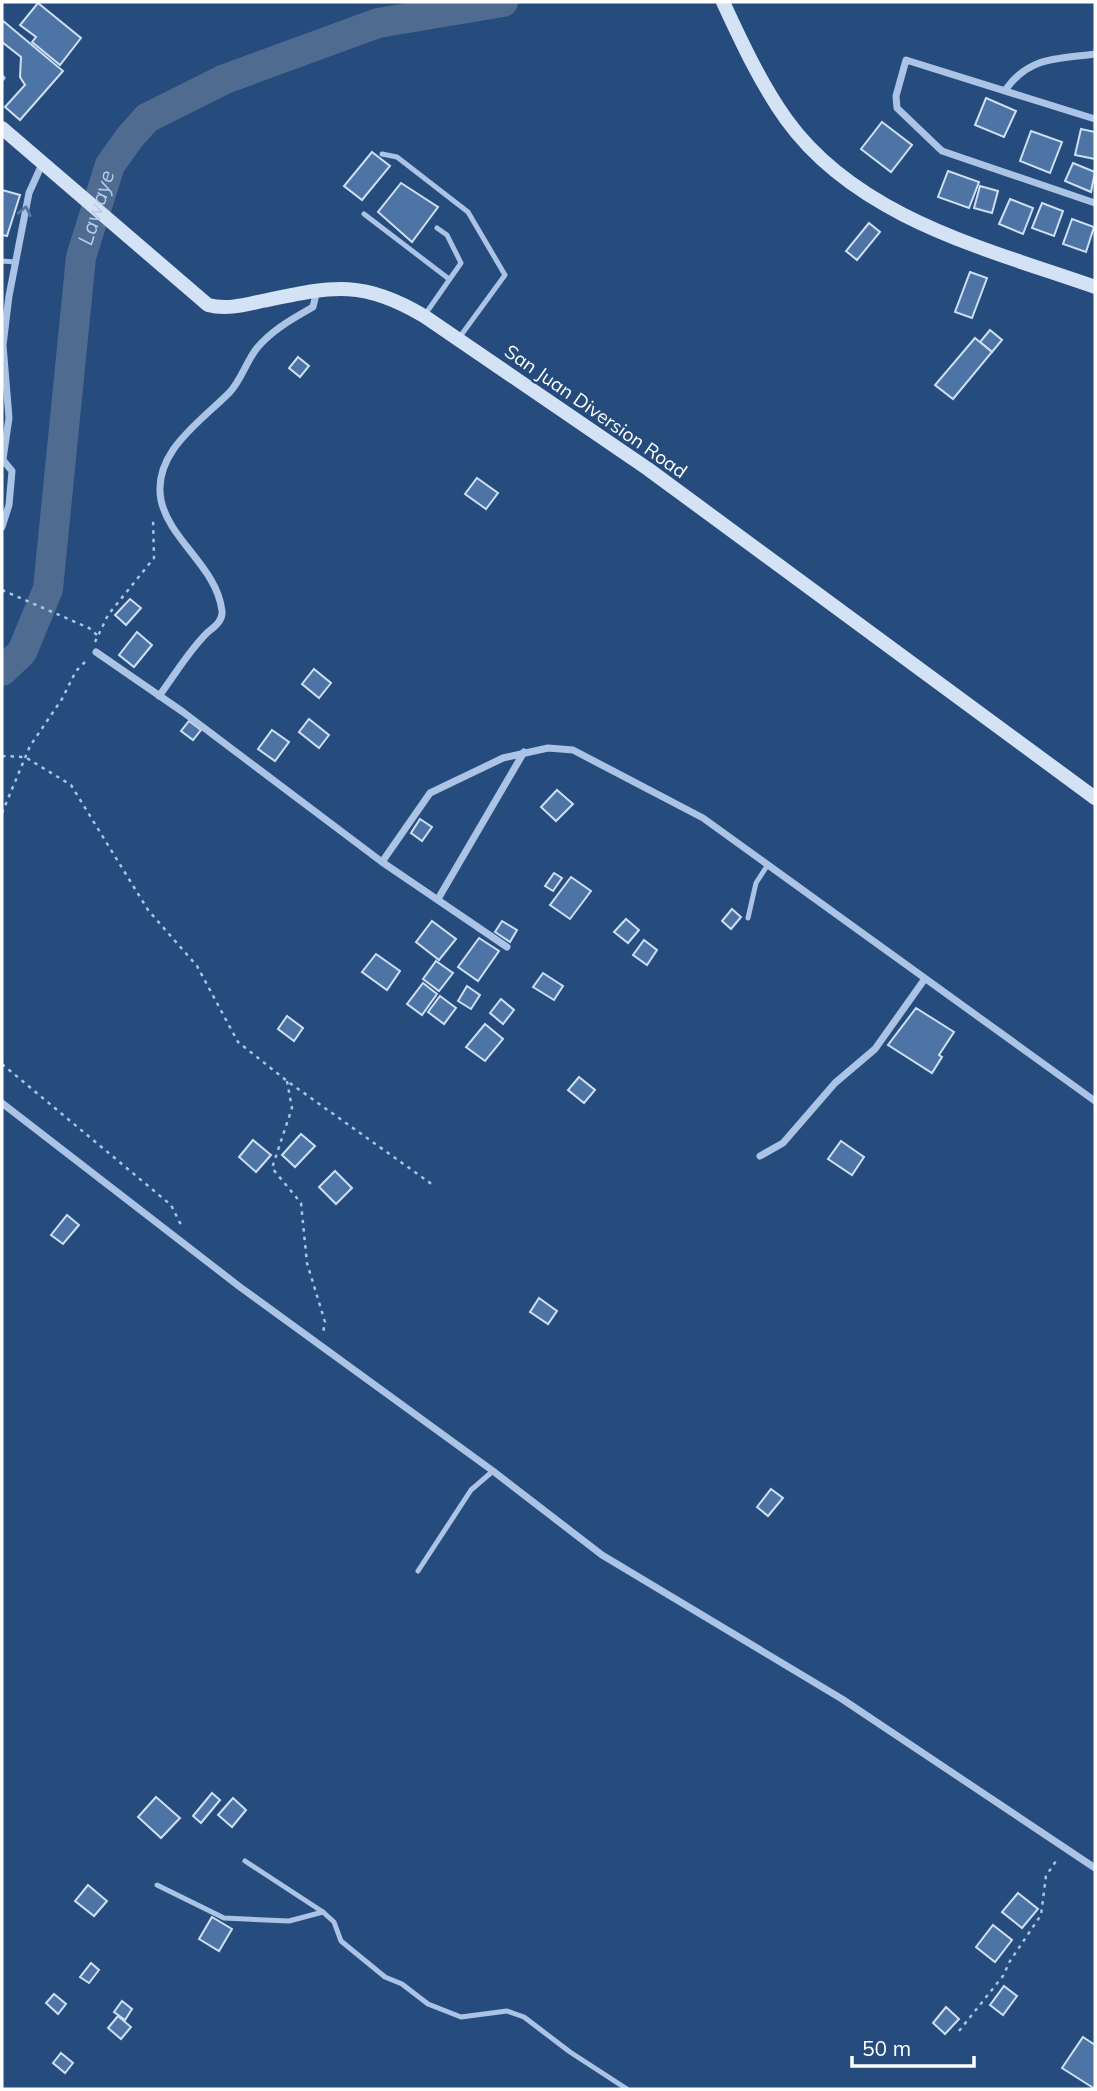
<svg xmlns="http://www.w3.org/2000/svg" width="1097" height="2091" viewBox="0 0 1097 2091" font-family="Mulish,sans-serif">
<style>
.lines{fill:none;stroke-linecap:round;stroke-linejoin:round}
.river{stroke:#506b90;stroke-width:30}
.building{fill:#4e74a6;stroke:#cedff4;stroke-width:2}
.path{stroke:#abc4e5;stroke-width:2.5;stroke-dasharray:3.5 5;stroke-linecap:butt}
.lane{stroke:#abc4e5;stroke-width:5}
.street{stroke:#abc4e5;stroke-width:7}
.secondary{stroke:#d4e2f5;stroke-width:14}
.oneway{stroke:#5575a1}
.labels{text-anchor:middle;stroke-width:5;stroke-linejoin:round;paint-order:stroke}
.street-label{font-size:19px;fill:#fff;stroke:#264b7d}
.water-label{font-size:21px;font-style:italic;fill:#b6ceed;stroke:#264b7d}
</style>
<rect width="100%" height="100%" fill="#264b7d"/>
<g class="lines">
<path class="river" id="s1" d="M2 671 22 652 48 589 81 257 110 165 130 137 147 118 225 79 378 23 503 2"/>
</g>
<g class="building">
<path d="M38 3 81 38 60 65 32 42 36 37 20 25Z"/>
<path d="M2 20 63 71 20 120 5 107 25 85 20 77 21 57 2 42Z"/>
<path d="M986 98 1016 111 1004 137 975 125Z"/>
<path d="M882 122 912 145 891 172 861 149Z"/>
<path d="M1081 129 1095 132V159L1075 155Z"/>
<path d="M1031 131 1062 142 1050 173 1020 161Z"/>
<path d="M372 152 390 166 362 200 344 186Z"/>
<path d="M1073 163 1095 172 1091 192 1065 181Z"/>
<path d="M948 171 979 182 969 208 938 197Z"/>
<path d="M401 183 438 207 412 242 378 212Z"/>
<path d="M980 186 998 191 992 213 974 208Z"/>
<path d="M2 190 20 195 7 236 2 235Z"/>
<path d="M1010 199 1033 208 1023 234 999 224Z"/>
<path d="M1042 203 1063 211 1054 236 1032 228Z"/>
<path d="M1072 219 1094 227 1086 252 1063 244Z"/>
<path d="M869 223 880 232 857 260 846 251Z"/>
<path d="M970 272 987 278 972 318 955 312Z"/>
<path d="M990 330 1002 340 992 352 980 342Z"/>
<path d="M975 338 992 352 953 399 935 385Z"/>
<path d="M298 357 309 366 300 377 289 368Z"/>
<path d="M477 478 498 493 486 509 465 494Z"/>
<path d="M130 599 141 608 126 625 115 615Z"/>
<path d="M137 632 152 645 134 667 119 655Z"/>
<path d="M314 669 331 683 319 698 302 684Z"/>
<path d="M309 719 329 735 319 748 299 732Z"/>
<path d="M189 721 201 730 193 740 181 731Z"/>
<path d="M272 730 289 742 275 761 258 749Z"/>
<path d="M557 790 573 804 556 821 541 807Z"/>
<path d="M420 819 432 827 422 841 411 833Z"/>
<path d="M554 873 562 878 553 891 545 886Z"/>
<path d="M571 877 591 891 570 919 550 905Z"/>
<path d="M732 909 741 917 731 929 722 921Z"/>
<path d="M626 919 639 930 628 943 614 932Z"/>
<path d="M432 921 456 939 439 960 416 942Z"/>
<path d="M502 921 517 930 510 942 495 932Z"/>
<path d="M479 938 499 951 478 981 458 967Z"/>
<path d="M644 940 657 950 647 965 633 955Z"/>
<path d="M376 954 400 971 387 990 362 972Z"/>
<path d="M436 961 453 973 439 991 423 979Z"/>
<path d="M543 973 563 986 554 1000 533 987Z"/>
<path d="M423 983 437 994 422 1015 407 1004Z"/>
<path d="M467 986 480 995 471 1009 458 1001Z"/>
<path d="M440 996 456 1008 444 1024 428 1012Z"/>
<path d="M501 999 514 1010 503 1024 490 1013Z"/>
<path d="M916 1008 954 1032 939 1055 942 1057 932 1073 888 1045Z"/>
<path d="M287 1016 303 1028 294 1041 278 1029Z"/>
<path d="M485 1024 503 1039 485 1061 466 1047Z"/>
<path d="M579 1077 595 1090 584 1103 568 1090Z"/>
<path d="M301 1134 315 1146 295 1167 282 1155Z"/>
<path d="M253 1140 271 1155 256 1172 239 1157Z"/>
<path d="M841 1141 864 1157 852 1175 828 1159Z"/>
<path d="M335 1171 352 1188 336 1204 319 1187Z"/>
<path d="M67 1215 79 1225 63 1244 51 1235Z"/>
<path d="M539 1298 557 1311 548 1324 530 1312Z"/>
<path d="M771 1489 783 1498 768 1516 757 1507Z"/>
<path d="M212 1793 220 1800 201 1823 193 1816Z"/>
<path d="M156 1797 180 1818 161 1838 138 1817Z"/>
<path d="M233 1798 246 1810 232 1827 218 1815Z"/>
<path d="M88 1885 107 1901 94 1916 75 1901Z"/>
<path d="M1018 1893 1038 1909 1022 1928 1002 1912Z"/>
<path d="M212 1917 232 1929 219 1951 199 1939Z"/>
<path d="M993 1925 1012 1940 995 1962 976 1947Z"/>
<path d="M91 1963 99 1970 89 1983 80 1977Z"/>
<path d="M1004 1986 1017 1996 1003 2015 990 2005Z"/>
<path d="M54 1994 66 2004 58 2014 46 2003Z"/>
<path d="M122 2001 132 2009 125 2020 114 2012Z"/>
<path d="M946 2007 959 2019 945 2034 933 2023Z"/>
<path d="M118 2016 131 2027 121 2039 108 2028Z"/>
<path d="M1083 2037 1095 2045V2089L1062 2068Z"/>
<path d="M61 2053 73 2063 65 2073 53 2063Z"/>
</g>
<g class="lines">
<g class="path">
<path d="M2 590 89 628 97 635"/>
<path d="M95 642 108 615 154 558 153 518"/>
<path d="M2 756 25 757 71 785 148 910 197 966 238 1042 287 1081 433 1185"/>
<path d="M2 813 30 746 62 699 76 671 88 659"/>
<path d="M2 1064 171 1205 182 1227"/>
<path d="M287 1081 292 1108 272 1168 301 1203 307 1263 325 1322 323 1333"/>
<path d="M959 2031 1003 1976 1010 1961 1041 1915 1046 1876 1058 1858"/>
</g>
<g class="lane">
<path d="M2 77 3 78"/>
<path d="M382 154 397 157 468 212 505 275 459 338"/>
<path d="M364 214 449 279"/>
<path d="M2 261 15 262"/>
<path d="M424 316 461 263 447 235 437 228"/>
<path d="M748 918 756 883 767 866"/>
<path d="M418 1571 471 1490 493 1471"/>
<path d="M245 1861 323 1912 334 1922 341 1941 385 1977 402 1984 428 2004 461 2017 507 2011 524 2017 570 2052 627 2089"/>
<path d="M157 1885 224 1918 289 1921 323 1912"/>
</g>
<g class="street">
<path d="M1006 89C1030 56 1058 59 1095 54"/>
<path d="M1095 119 906 60 896 96 897 108 942 151 1095 203"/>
<path d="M2 459 12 471 9 505 2 527"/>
<path d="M3 459 9 418 3 345 9 296 29 193 43 162"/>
<path d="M96 652 183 712 382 862 507 947"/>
<path d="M159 696C175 675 189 650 208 632 214 627 223 621 222 611 217 567 169 540 161 500 152 453 200 422 229 393 241 381 246 362 257 348 272 330 292 319 313 307L317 290"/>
<path d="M382 862 430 793 503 758 548 748 573 750 703 818 1095 1101"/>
<path d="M438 899 524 752"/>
<path d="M2 1103 240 1287 493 1471 602 1555 842 1699 1095 1868"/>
<path d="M760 1156 783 1143 835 1083 875 1049 924 980"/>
</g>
<g class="secondary">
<path d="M723 2C741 41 761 84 786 119 857 218 987 249 1095 287"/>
<path d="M2 128 208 305C226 310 244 305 262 301 330 287 361 278 424 316L648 469 1095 798"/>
</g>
</g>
<defs><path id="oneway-chevron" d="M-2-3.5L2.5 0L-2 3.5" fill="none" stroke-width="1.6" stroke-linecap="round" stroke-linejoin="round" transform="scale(1.75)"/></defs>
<use class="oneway" href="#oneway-chevron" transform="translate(25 211) rotate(-78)"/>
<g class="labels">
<g class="street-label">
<text transform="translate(596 411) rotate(35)" y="7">San Juan Diversion Road</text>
</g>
<g class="water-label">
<text dy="7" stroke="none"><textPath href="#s1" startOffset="481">Lawaye</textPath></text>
</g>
</g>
<rect width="1097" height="2091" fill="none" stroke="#ffffff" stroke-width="7"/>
<path d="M852 2056v10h122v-10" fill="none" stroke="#ffffff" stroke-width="3.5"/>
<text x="862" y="2056" font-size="21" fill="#ffffff" stroke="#264b7d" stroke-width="5" paint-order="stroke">50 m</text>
</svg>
